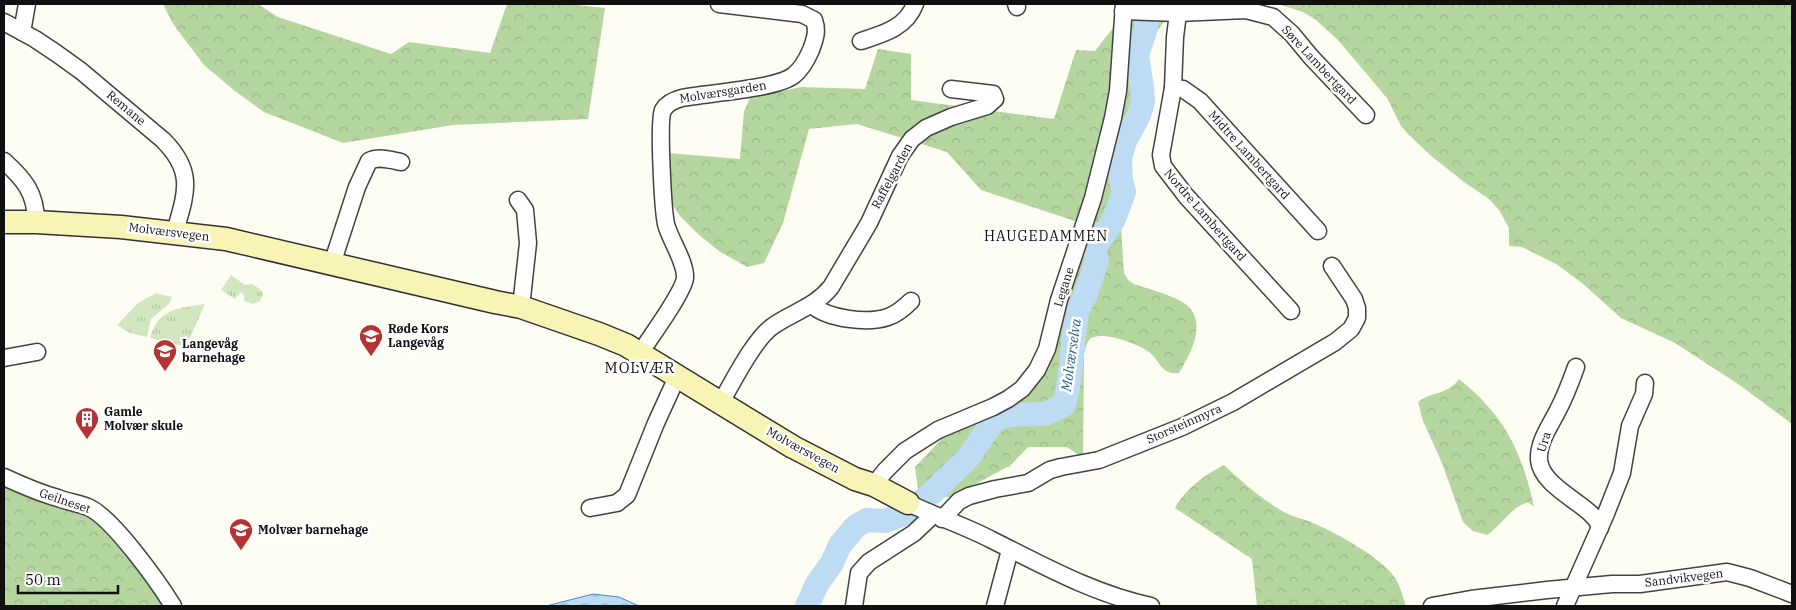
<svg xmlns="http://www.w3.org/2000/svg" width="1796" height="610" viewBox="0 0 1796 610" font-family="'IBM Plex Serif',serif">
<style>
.forest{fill:url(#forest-crowns)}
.park{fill:url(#park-tufts)}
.water{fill:url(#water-waves);stroke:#498dc3}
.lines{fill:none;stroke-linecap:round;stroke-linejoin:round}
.river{stroke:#bddbf2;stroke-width:24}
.street-casing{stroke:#434343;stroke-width:19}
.secondary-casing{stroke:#323232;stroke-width:25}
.street{stroke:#fff;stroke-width:16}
.secondary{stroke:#f8f4b5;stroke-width:22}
.labels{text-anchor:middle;stroke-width:5;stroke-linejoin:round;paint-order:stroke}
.street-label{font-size:12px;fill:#101010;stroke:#fff}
.poi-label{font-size:12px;font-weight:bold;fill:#101010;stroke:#fff;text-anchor:start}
.neighbourhood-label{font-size:14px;letter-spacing:1px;fill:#101010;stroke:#fff}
.water-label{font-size:14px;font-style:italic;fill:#226099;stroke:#fff}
.quarter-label{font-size:15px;letter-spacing:1px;fill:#101010;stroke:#fff}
</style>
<defs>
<pattern id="forest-crowns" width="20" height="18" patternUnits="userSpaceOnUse" patternTransform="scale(1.25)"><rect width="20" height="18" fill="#b6d6a0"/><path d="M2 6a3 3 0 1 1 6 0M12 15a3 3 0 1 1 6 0" fill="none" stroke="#9bb789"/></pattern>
<pattern id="park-tufts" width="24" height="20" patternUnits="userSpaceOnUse" patternTransform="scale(1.25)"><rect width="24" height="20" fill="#d2e7bf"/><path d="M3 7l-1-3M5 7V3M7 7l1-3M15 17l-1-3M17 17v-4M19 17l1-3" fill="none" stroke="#b3c5a3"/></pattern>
<pattern id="water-waves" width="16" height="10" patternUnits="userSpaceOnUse" patternTransform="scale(1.25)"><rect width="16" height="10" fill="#bddbf2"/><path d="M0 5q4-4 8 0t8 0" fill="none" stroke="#a1bbce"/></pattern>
</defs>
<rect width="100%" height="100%" fill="#fefdf4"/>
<g class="forest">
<path d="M163 4H258L278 17 391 54 409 42 490 53 507 4H567L605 8 588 119 453 125 343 143 264 112 235 91 204 65 173 24Z"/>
<path d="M1126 4H1185L1168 17 1147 44 1134 87 1123 183 1121 228 1124 273 1128 280 1134 284C1148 289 1181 297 1190 308 1206 327 1189 356 1179 373 1161 375 1161 362 1149 352 1139 344 1101 330 1090 339 1086 343 1086 349 1084 354L1083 458 1067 447H1028L1009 467H1007L952 497 919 496 915 467 954 426 1046 369 1070 292 1093 227 981 190 947 152 857 124 809 129 783 223 764 263 747 267 719 251 698 234 680 216 667 197 668 153 740 159 744 111 750 98 801 87 865 89 878 49 911 54V100L1054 119 1076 50 1095 51 1126 11Z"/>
<path d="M1278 4H1792V424L1741 386 1675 343 1621 318 1582 283 1556 264 1522 247 1509 246V228L1499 210 1489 199 1464 182 1430 155 1407 133 1401 126 1387 98 1338 40 1316 20 1303 12Z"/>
<path d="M1459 379C1504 415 1522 451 1534 507L1528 502C1511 507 1501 526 1487 535L1473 531 1463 522 1442 463 1423 421 1418 402C1432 391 1448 395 1459 379Z"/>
<path d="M1224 465C1242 482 1263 500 1284 512 1293 517 1304 519 1313 523 1335 532 1386 560 1397 581 1401 589 1403 598 1406 606H1257L1252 559 1175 508C1185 489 1206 474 1224 465Z"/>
<path d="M4 479 66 496 150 567 171 587 177 595 168 600 164 606H4Z"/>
</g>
<g class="park">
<path d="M231 275 245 285 252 284 260 289 263 294 260 301 253 304 244 301V295L241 292 235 299 221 290Z"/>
<path d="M156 293 172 297 169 304 151 319 147 337 130 333 117 325 138 303Z"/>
<path d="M205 304 186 347 150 338C159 307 178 309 205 304Z"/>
</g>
<path class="water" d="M593 594 619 597 639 606H546Z"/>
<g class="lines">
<path class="river" d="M807 606 817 584 832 563 840 545 855 527 866 520 885 521 904 514 932 493 968 458 994 420 1008 415 1045 414 1064 405 1069 382 1077 311 1085 296 1097 261 1094 249 1114 219 1124 192 1121 180 1120 158 1125 141 1139 115 1143 101 1142 87 1137 55 1146 28 1147 4"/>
<g class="street-casing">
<g id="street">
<path d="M1016 4 1017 7"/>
<path d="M1123 11 1178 13 1246 10 1273 17 1292 34 1311 57 1366 115"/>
<path d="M1178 13 1175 37 1173 88 1161 155 1163 166 1186 196 1291 311"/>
<path d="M4 22 35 39 56 53 81 71 163 140C195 172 186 193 175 232"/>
<path d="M22 32 27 4"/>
<path d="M861 41C883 34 906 28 915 4"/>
<path d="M1173 88 1183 89 1200 101 1318 231"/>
<path d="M4 161C24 179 36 193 36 222"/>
<path d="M518 200 525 210 528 243 521 307"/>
<path d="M332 264 357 187 369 161C379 156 391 160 401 162"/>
<path d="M812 305C828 319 868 324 888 317 897 314 904 308 911 301"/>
<path d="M640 353C650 338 683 293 685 278 686 262 670 240 666 224 663 210 658 121 663 110 667 103 674 100 682 98 707 93 778 89 794 75 802 69 807 59 811 50 815 39 818 31 814 20L802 14 719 4"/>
<path d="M4 358 37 352"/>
<path d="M1576 367C1571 381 1565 397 1558 410 1550 426 1538 442 1539 460 1542 490 1596 506 1600 528"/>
<path d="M721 402C733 382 754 339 773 326 793 312 815 307 831 287L869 223 900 156 912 139 926 128 951 117 987 106 995 99 993 94 951 89"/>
<path d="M4 477C22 485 39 493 58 498 68 502 78 503 88 507 112 517 159 583 173 606"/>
<path d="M874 485 885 471 905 451 938 430 993 407 1008 399 1022 389 1037 370 1047 349 1059 300 1093 198 1113 118 1118 91 1124 4"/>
<path d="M908 503C935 516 965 526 992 540 1044 566 1094 594 1151 606"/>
<path d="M590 508 617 503 627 495 656 423 677 377"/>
<path d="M942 519 959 501 969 496 995 489 1028 483 1050 470 1061 467 1099 460 1182 427 1233 402 1335 342 1351 329 1357 318V308L1354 299 1332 266"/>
<path d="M854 606 859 573 869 562 914 533 933 515"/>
<path d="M995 606 1010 550"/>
<path d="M1432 606 1471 599 1547 590 1612 584H1640L1727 572 1750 578 1792 594"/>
<path d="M1565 606 1605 516 1622 473 1630 426 1644 394 1645 383"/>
</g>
</g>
<g class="secondary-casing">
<path id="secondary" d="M4 222H36L121 227 226 239 495 302 521 307 599 334 626 345 793 447 855 479 874 485 908 503"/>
</g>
<use href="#street" class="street"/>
<use href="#secondary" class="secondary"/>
</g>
<defs>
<g id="school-pin" transform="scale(1.25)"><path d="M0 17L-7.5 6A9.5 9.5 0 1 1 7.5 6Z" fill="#b63333" stroke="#fff"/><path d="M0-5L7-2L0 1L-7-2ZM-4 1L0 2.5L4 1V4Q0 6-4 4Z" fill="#fff"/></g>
<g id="building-pin" transform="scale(1.25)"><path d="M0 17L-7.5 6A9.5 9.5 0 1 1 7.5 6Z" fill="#b63333" stroke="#fff"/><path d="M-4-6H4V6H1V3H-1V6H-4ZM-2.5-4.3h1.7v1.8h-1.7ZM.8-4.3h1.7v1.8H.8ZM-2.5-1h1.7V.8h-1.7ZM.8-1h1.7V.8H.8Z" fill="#fff"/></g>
</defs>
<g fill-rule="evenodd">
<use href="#school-pin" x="371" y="336"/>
<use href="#school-pin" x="165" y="351"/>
<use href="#building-pin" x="87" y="419"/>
<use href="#school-pin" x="241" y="530"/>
</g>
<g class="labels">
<g class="street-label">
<text transform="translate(1319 65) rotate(47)" y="4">Søre Lambertgard</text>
<text transform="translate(723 92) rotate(-9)" y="4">Molværsgarden</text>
<text transform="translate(126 108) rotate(40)" y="4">Remane</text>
<text transform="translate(1249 155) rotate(48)" y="4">Midtre Lambertgard</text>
<text transform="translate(892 176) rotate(-62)" y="4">Raffelgarden</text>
<text transform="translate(1205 215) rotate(49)" y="4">Nordre Lambertgard</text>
<text transform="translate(169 232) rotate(7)" y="4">Molværsvegen</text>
<text transform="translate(1064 287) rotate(-73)" y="4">Legane</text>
<text transform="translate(1184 424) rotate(-24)" y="4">Storsteinmyra</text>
<text transform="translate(1544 442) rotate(-73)" y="4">Ura</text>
<text transform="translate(803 450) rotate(29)" y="4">Molværsvegen</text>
<text transform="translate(65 501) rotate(19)" y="4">Geilneset</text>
<text transform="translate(1684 578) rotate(-7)" y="4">Sandvikvegen</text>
</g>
<g class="poi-label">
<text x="388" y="333">Røde Kors<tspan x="388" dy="14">Langevåg</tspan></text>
<text x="182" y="348">Langevåg<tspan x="182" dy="14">barnehage</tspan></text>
<text x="104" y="416">Gamle<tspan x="104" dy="14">Molvær skule</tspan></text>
<text x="258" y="534">Molvær barnehage</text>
</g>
<g class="neighbourhood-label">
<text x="1046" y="241">HAUGEDAMMEN</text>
</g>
<g class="water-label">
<text transform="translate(1071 355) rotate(-82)" y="5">Molværselva</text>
</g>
<g class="quarter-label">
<text x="640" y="373">MOLVÆR</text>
</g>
</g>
<rect width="1796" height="610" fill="none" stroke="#101010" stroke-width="10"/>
<path d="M18 585v8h100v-8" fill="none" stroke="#101010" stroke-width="2.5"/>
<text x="25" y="585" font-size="15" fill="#101010" stroke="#ffffff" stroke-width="4" paint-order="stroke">50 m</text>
</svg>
